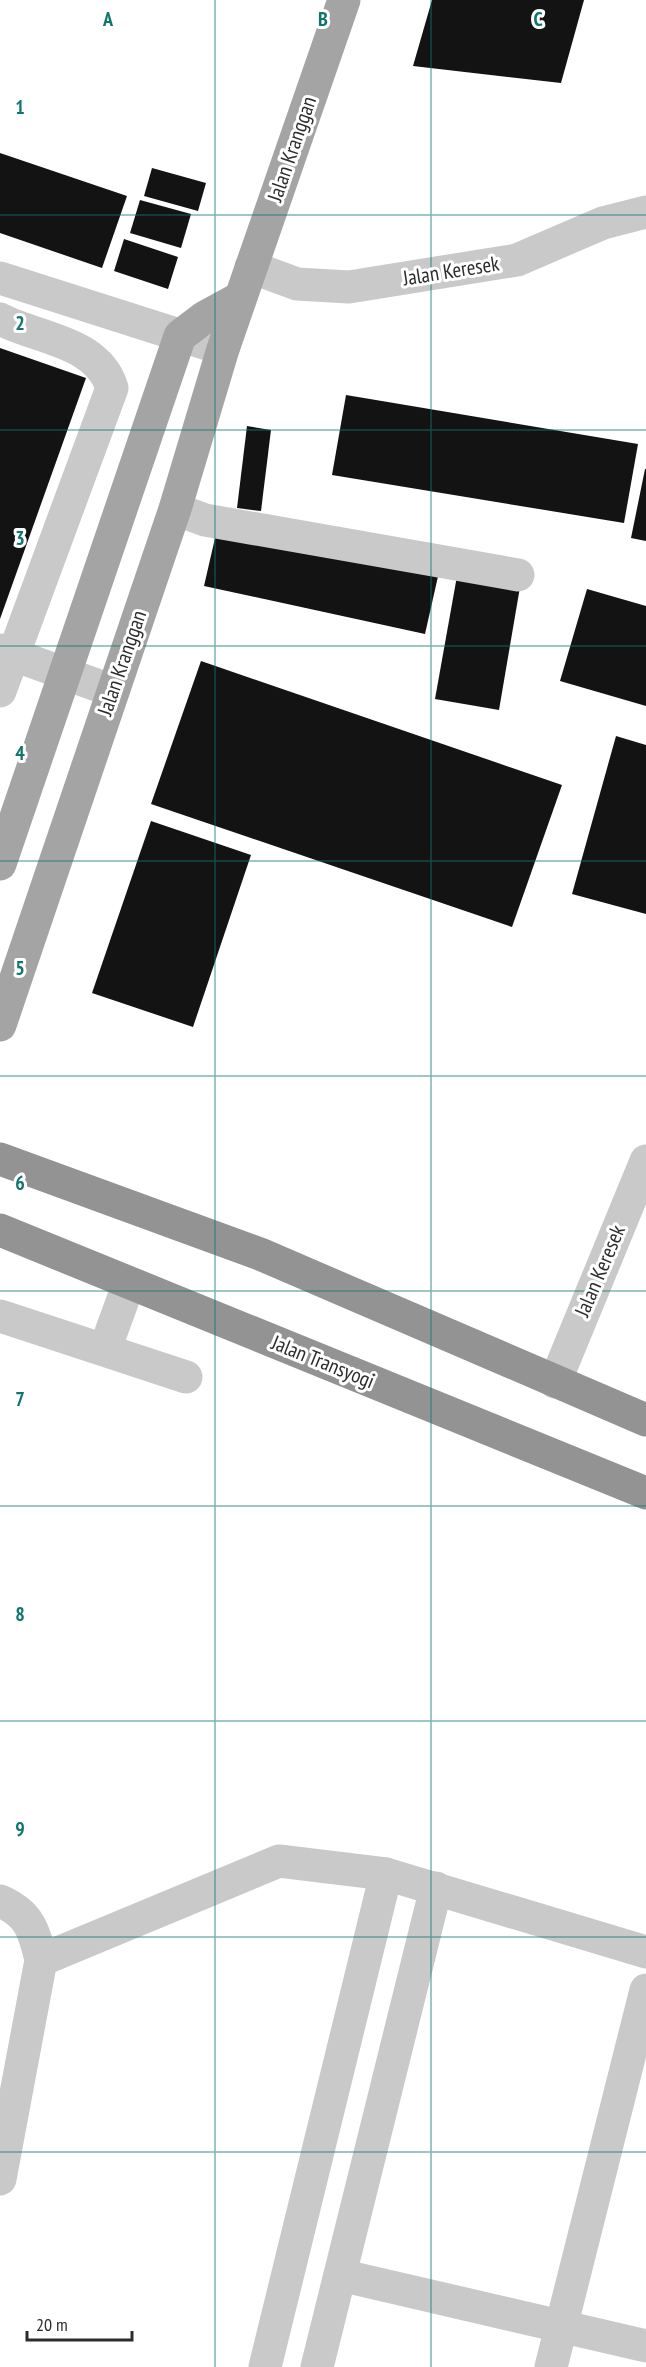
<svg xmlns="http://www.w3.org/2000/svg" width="646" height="2367" viewBox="0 0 646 2367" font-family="'PT Sans Narrow',sans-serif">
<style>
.building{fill:#131313}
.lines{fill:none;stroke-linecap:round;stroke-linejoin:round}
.minor{stroke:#c9c9c9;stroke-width:33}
.major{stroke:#a4a4a4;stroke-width:33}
.highway{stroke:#939393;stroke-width:33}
.grid{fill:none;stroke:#0f766e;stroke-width:1.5;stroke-opacity:0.55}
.labels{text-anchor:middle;stroke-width:6;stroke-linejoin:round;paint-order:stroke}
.street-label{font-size:21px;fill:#2c2c2c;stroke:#fff}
.grid-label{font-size:20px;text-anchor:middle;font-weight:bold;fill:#0f766e;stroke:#fff;stroke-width:6;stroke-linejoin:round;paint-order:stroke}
</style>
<rect width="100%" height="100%" fill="#fff"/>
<g class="building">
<path d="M432 0H584L561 83 413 66Z"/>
<path d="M0 153 127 196 102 268 0 233Z"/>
<path d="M152 168 206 183 198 211 144 196Z"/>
<path d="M140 200 191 214 181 248 130 233Z"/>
<path d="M124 239 178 257 168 289 114 271Z"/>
<path d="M0 348 86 378 0 619Z"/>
<path d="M346 395 638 444 624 523 332 475Z"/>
<path d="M247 426 271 430 261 511 237 508Z"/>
<path d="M645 469H646V541L631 538Z"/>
<path d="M218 525 439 572 425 634 204 586Z"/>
<path d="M457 576 520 587 499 710 435 699Z"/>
<path d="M587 589 646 606V706L560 681Z"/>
<path d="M201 661 562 785 512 927 151 804Z"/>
<path d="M616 736 646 745V914L572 894Z"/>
<path d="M151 821 251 855 193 1027 92 993Z"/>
</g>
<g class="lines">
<g class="minor">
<path d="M251 267 297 284 349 287 517 260 603 223 646 212"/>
<path d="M0 278 223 349"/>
<path d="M0 319C38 339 98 341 112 388L0 691"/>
<path d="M175 509 205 520 518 575"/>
<path d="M0 650 113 691"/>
<path d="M0 1316 186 1377"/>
<path d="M105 1349 129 1283"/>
<path d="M555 1382 646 1161"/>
<path d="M0 1901C30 1914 34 1931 41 1960L0 2179"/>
<path d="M41 1960 279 1861 386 1874 646 1952"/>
<path d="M340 2275 646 2346"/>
<path d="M265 2367 386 1874"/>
<path d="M317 2367 436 1888"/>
<path d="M551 2367 646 1990"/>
</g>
<g class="major">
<path d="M0 864 180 336 205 317 240 298"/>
<path d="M0 1025 175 509 223 349 344 0"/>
</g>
<g class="highway">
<path d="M0 1159 260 1254 646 1420"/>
<path d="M0 1230 646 1493"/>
</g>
</g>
<path class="grid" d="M215 0V2367M431 0V2367M0 215H646M0 430H646M0 646H646M0 861H646M0 1076H646M0 1291H646M0 1506H646M0 1721H646M0 1937H646M0 2152H646"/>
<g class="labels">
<g class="street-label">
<text transform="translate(292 149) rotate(-71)" y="7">Jalan Kranggan</text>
<text transform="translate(451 271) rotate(-9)" y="7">Jalan Keresek</text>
<text transform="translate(122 663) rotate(-71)" y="7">Jalan Kranggan</text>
<text transform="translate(600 1271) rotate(-67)" y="7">Jalan Keresek</text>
<text transform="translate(323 1362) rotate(22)" y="7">Jalan Transyogi</text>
</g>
</g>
<g class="grid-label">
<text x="108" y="26">A</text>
<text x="323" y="26">B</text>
<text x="538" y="26">C</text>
<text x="20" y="114">1</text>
<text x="20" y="330">2</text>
<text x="20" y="545">3</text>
<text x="20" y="760">4</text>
<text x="20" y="975">5</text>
<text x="20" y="1190">6</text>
<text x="20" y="1406">7</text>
<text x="20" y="1621">8</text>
<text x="20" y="1836">9</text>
</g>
<path d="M27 2331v9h105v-9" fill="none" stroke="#2c2c2c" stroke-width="3"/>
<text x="36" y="2331" font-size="18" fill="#2c2c2c" stroke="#ffffff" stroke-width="4.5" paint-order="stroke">20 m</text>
</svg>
